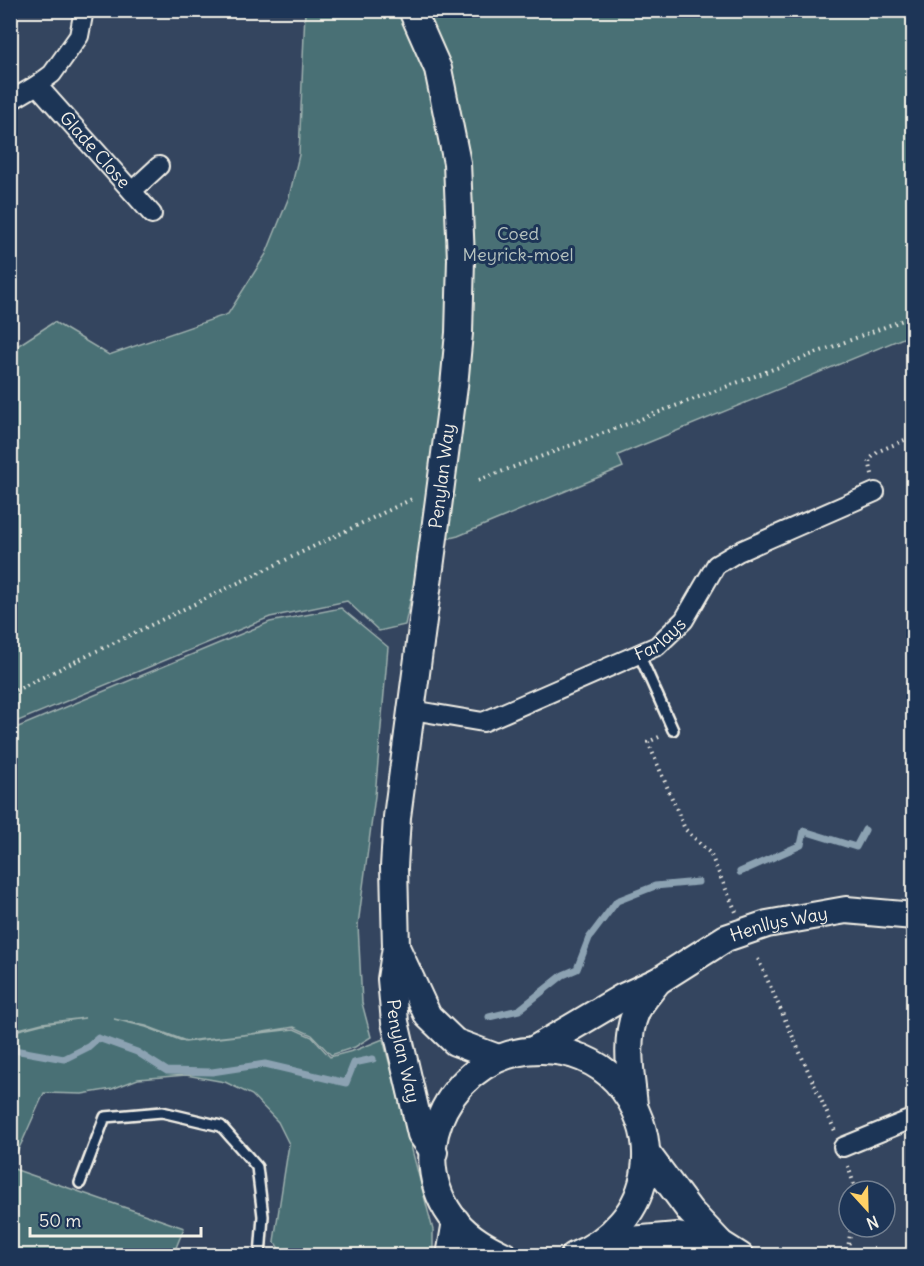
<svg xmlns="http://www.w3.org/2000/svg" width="924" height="1266" viewBox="0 0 924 1266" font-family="Delius,sans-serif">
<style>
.green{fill:#487075;stroke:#9eb0ae;stroke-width:1.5}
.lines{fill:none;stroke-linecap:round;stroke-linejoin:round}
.stream{stroke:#8ca2b2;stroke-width:7}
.lane-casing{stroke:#f4f1e8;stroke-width:14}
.street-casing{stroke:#f4f1e8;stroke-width:22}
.secondary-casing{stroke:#f4f1e8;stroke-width:30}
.path{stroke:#f4f1e8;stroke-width:4;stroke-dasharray:1.5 4.5;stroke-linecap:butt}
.lane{stroke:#1d3557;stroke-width:9}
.street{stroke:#1d3557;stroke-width:18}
.secondary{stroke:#1d3557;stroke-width:26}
.labels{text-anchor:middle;stroke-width:6;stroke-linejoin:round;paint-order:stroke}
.street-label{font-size:18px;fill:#f4f1e8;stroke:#1d3557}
.park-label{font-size:18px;fill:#b8c4c0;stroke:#1d3557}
</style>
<rect width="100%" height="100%" fill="#34455f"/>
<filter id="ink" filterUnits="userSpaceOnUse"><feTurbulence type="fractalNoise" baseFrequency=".0167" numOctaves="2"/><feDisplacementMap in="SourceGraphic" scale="12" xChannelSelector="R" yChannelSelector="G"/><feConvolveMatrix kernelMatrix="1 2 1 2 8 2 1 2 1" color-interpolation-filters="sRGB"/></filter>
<g filter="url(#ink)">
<g class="green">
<path d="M305 11H913V334L618 455 623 467 458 536 422 545 405 625 379 631 347 601 270 617 11 724V350L54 322 109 355 228 314 266 254 289 197 299 155Z"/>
<path d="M341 608 388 647 375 796 358 925 362 1003 371 1037 355 1047 331 1055 312 1035 294 1027 251 1034 186 1041 146 1026 114 1019 146 1027 185 1042 294 1029 312 1037 330 1057 356 1050 383 1039 433 1230V1255H283L274 1241 289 1144 278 1122 252 1095 225 1082 186 1075 138 1079 112 1089 82 1094 44 1093 23 1140 11 1164V1032L42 1024 85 1018 42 1023 11 1031V730L270 622Z"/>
<path d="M11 1168 184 1228 173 1255H11Z"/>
</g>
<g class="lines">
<g class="stream">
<path d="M740 872 801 845 804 831 856 847 865 830"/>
<path d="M489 1017 519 1010 563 975 577 969 589 938 617 901 655 886 698 882"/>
<path d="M10 1052 14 1050 64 1059 88 1047 98 1038 137 1052 167 1071 212 1072 265 1064 346 1083 354 1063 373 1059"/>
</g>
<g class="lane-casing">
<g id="lane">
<path d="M639 654 673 730"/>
<path d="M80 1183 105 1117 162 1112 221 1126 257 1167 263 1216 260 1256"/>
</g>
</g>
<g class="street-casing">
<g id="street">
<path id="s1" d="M37 85 152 214"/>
<path d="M10 101 37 85 52 74 79 36 84 10"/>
<path d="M132 191 159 166"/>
<path id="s2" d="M412 710 483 722 657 646 684 620 716 565 738 552 875 492"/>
<path d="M843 1147 914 1118"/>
</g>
</g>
<g class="secondary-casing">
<g id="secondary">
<path id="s3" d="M412 10 438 69 457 163 461 259 459 333 454 386 397 817 394 867 396 947 391 979 395 1022 421 1134 434 1152"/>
<path d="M396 947 428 1016 455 1042 498 1058"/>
<path id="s4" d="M535 1049 623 997 658 981 726 938 767 924 846 910 914 916"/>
<path d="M634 1105C631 1076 624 1040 636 1012 641 1001 651 991 658 981"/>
<path d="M646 1152 690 1211 721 1244 740 1256"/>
<path d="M596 1245 631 1240 677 1236 721 1244"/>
<path d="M450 1256 456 1221"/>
<path d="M505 1256C486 1247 470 1238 456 1222 398 1152 454 1049 542 1050 570 1050 597 1061 616 1081 637 1104 650 1137 645 1169 640 1210 611 1241 574 1256"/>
</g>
</g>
<g class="path">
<path d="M872 474 869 460 879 451 914 436"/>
<path d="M479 480 914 316"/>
<path d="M10 693 414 498"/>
<path d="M659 737 648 742 685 829 710 853 736 912"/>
<path d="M758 959 835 1131"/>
<path d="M848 1166 856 1191"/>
<path d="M847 1256 851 1227"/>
</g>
<use href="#lane" class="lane"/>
<use href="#street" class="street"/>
<use href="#secondary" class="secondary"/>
</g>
</g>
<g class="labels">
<g class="street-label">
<text dy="6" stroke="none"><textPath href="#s1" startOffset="87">Glade Close</textPath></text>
<text transform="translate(442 476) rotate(-83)" y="6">Penylan Way</text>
<text dy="6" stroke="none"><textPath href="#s2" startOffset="268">Farlays</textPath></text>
<text dy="6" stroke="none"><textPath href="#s4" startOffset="276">Henllys Way</textPath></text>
<text dy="6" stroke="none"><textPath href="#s3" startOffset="1054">Penylan Way</textPath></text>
</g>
<g class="park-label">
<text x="518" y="240">Coed<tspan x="518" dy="21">Meyrick-moel</tspan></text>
</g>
</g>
<rect width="924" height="1266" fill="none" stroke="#1d3557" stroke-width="36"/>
<rect x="18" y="18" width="888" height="1230" fill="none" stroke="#f4f1e8" stroke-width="2" filter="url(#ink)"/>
<g transform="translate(867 1209) rotate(158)"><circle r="28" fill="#1d3557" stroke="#738091" stroke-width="1.5"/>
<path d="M0-4.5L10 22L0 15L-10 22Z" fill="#ffd166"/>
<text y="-9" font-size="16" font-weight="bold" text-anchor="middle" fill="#f4f1e8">N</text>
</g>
<path d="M30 1227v9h171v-9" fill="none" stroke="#f4f1e8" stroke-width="3"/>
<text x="39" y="1227" font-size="18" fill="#f4f1e8" stroke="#1d3557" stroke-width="4.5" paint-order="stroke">50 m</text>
</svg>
